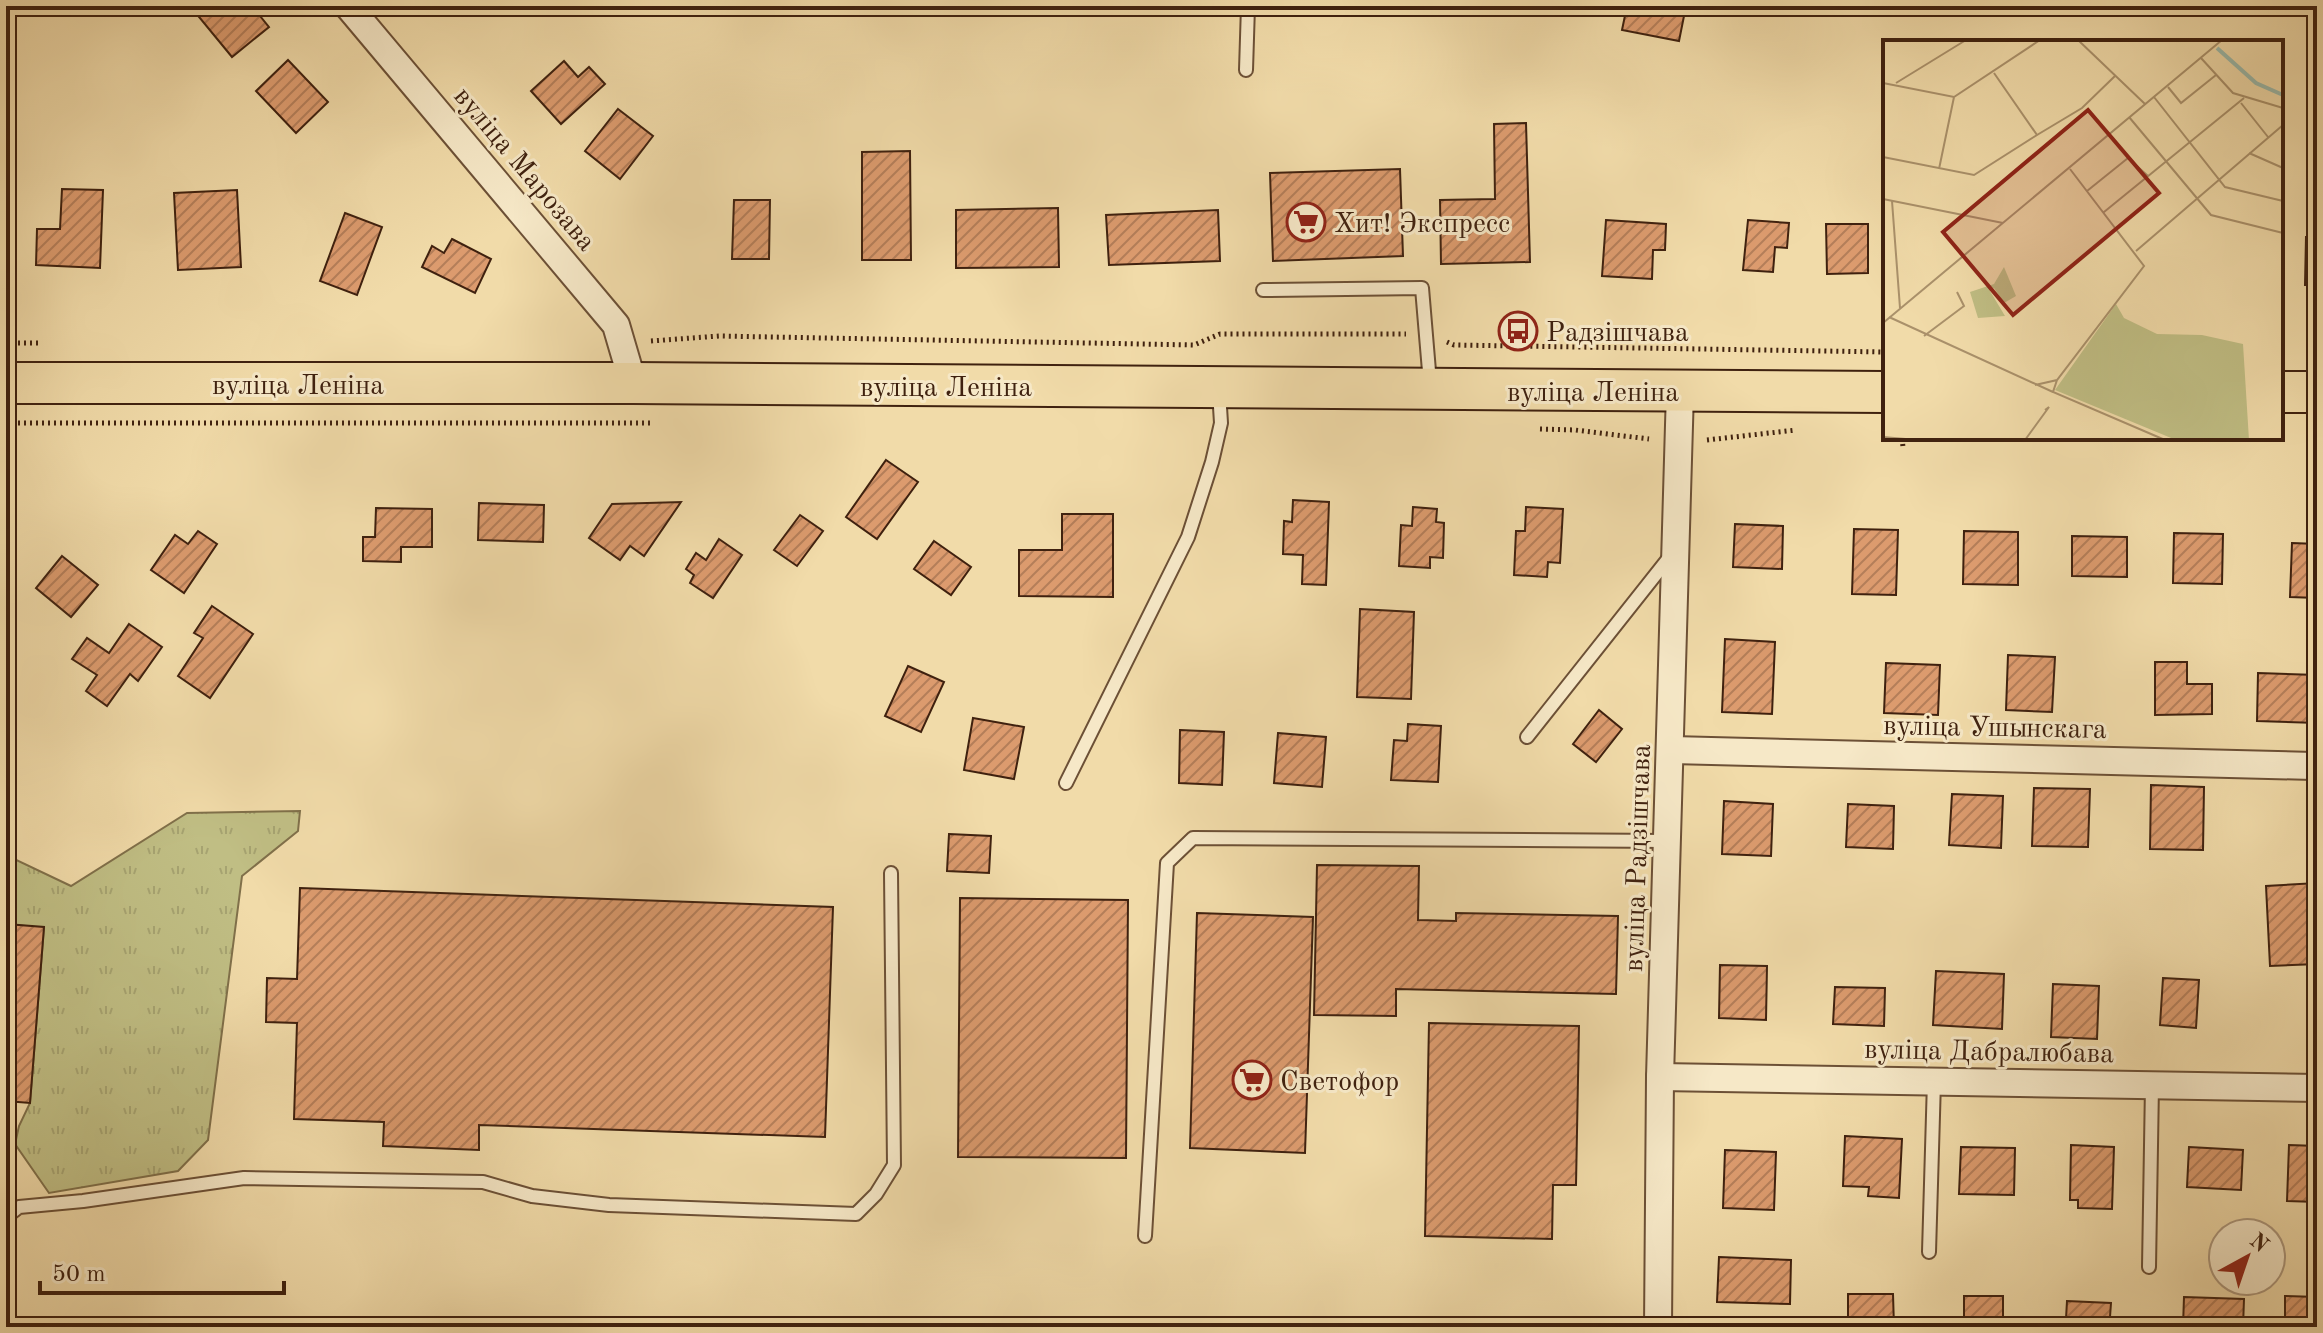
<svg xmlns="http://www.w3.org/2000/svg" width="2323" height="1333" viewBox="0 0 2323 1333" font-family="'Old Standard TT',serif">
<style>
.grass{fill:url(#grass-tufts);stroke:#80704a;stroke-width:2}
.building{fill:url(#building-hatch);stroke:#3f210f;stroke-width:2}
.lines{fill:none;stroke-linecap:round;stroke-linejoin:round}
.service-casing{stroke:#6c5036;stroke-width:16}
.minor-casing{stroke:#6c5036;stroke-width:30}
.primary-casing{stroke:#3f210f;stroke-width:44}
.path{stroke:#3f210f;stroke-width:5;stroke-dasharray:2 4;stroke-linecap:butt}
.service{stroke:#f6e8c7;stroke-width:12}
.minor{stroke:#f6e8c7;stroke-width:26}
.primary{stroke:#f1dba9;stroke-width:40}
.labels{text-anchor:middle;stroke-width:6;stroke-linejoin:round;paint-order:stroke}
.street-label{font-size:28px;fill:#3f210f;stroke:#f6e8c7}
.poi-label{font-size:28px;fill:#3f210f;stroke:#f6e8c7;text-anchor:start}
.inset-river{fill:none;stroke:#9bbbac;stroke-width:4}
.inset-road{fill:none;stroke:#aa916b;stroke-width:2}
.view{fill:#8f2418;fill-opacity:0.15;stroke:#8f2418;stroke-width:4}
.inset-edge{fill:none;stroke:#3f210f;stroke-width:4}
</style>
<defs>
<pattern id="grass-tufts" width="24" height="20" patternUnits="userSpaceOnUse" patternTransform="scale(2)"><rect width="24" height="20" fill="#c0be84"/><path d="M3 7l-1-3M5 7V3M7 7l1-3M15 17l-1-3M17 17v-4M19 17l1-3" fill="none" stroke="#a6a371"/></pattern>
<pattern id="building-hatch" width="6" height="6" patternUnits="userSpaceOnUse" patternTransform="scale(2)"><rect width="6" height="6" fill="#dc9b6e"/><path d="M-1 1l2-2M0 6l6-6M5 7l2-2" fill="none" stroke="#b47e59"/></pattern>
</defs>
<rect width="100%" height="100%" fill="#f1dba9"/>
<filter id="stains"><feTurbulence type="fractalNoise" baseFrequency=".0025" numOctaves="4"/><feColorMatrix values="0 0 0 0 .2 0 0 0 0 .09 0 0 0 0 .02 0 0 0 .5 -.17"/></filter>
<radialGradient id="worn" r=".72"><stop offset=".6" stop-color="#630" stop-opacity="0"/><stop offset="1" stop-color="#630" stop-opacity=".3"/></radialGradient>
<path class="grass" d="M300 811 298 831 242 876 208 1140 178 1171 49 1193 15 1144 19 1126 30 1103 44 928 6 924V855L71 886 187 813Z"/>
<g class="building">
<path d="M190 6H252L269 27 232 57Z"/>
<path d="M1627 6H1686L1679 41 1622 30Z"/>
<path d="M288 60 328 102 296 133 256 91Z"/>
<path d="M564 61 578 77 589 67 605 84 561 124 531 91Z"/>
<path d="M618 109 653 136 620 179 585 151Z"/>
<path d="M1526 123 1530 262 1441 264 1440 200 1495 199 1494 124Z"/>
<path d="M910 151 911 260H862V152Z"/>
<path d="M1400 169 1403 256 1273 261 1270 173Z"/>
<path d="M62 189 103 190 100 268 36 265 37 229H60Z"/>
<path d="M237 190 241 267 178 270 174 193Z"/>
<path d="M734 200H770L769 259H732Z"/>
<path d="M1058 208 1059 267 956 268V210Z"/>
<path d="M1218 210 1220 261 1109 265 1106 215Z"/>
<path d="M345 213 382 227 357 295 320 281Z"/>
<path d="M1606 220 1666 224 1665 250H1653L1652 279 1602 276Z"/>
<path d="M1748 220 1789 223 1787 248 1775 247 1773 272 1743 270Z"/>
<path d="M1826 224H1868V273L1827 274Z"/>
<path d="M2306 237H2317V285H2305Z"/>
<path d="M452 239 491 259 475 293 422 267 432 246 444 253Z"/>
<path d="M886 460 918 482 877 539 846 517Z"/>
<path d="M1293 500 1329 502 1326 585 1302 584 1303 555 1283 554 1284 521 1292 522Z"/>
<path d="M681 502 644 556 630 546 620 560 589 538 612 504Z"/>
<path d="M479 503 544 505 543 542 478 540Z"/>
<path d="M1413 507 1437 509 1436 522 1444 523 1443 558 1430 557V568L1399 566 1401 525 1412 526Z"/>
<path d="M1526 507 1563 509 1560 563 1548 562 1547 577 1514 575 1516 531H1525Z"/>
<path d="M376 508 432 509V547H401V562L363 561V537H375Z"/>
<path d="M1062 514H1113V597L1019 596V550H1062Z"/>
<path d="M800 515 823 531 797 566 774 550Z"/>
<path d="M1735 524 1783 526 1782 569 1733 567Z"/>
<path d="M1854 529 1898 530 1896 595 1852 594Z"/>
<path d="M198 531 217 544 184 593 151 570 175 535 188 544Z"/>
<path d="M1964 531 2018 532V585L1963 584Z"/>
<path d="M2174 533 2223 534 2222 584 2173 583Z"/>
<path d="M2072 536 2127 537V577L2072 576Z"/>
<path d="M719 539 742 555 713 598 690 583 694 575 686 569 696 553 706 560Z"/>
<path d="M934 541 971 567 951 595 914 569Z"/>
<path d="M2292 543 2317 544V598L2290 597Z"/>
<path d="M62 556 98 585 71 617 36 588Z"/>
<path d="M212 606 253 634 210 698 178 676 203 638 194 633Z"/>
<path d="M1360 609 1414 612 1411 699 1357 697Z"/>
<path d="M129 624 162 647 138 681 130 674 107 706 86 691 97 675 72 659 87 638 109 653Z"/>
<path d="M1725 639 1775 642 1772 714 1722 712Z"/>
<path d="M2008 655 2055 657 2052 712 2006 710Z"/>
<path d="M2155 662H2187V684H2212V714L2155 715Z"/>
<path d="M1886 663 1940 665 1938 715 1884 713Z"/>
<path d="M908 666 944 682 921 732 885 716Z"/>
<path d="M2258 673 2317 675V723L2257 721Z"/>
<path d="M1599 710 1622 729 1596 762 1573 744Z"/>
<path d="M973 718 1024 727 1014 779 964 770Z"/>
<path d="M1408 724 1441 726 1438 782 1391 780 1394 740 1407 741Z"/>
<path d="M1180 730 1224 732 1222 785 1179 783Z"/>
<path d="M1278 733 1326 737 1322 787 1274 783Z"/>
<path d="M2151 785 2204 787 2203 850 2150 849Z"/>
<path d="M2034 788 2090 789 2088 847 2032 846Z"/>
<path d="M1952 794 2003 796 2001 848 1949 845Z"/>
<path d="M1724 801 1773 804 1771 856 1722 854Z"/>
<path d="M1848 804 1894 806 1893 849 1846 847Z"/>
<path d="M949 834 991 836 989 873 947 871Z"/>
<path d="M1317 865 1419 866 1418 920 1456 921V913L1618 916 1616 994 1396 989V1016L1314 1015Z"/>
<path d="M2317 883V964L2270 966 2266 886Z"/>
<path d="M300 888 833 907 825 1137 479 1125V1150L383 1146 384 1122 294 1119 297 1023 266 1022 267 978 297 979Z"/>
<path d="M960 898 1128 900 1126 1158 958 1157Z"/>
<path d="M1197 913 1313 917 1305 1153 1190 1148Z"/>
<path d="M6 924 44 927 30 1103 6 1101Z"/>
<path d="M1720 965 1767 966 1766 1020 1719 1018Z"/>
<path d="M1936 971 2004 974 2002 1029 1933 1025Z"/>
<path d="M2163 978 2199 980 2196 1028 2160 1025Z"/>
<path d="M2053 984 2099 986 2097 1039 2051 1037Z"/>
<path d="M1835 987 1885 988 1884 1026 1833 1024Z"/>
<path d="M1429 1023 1579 1026 1576 1185H1553L1552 1239 1425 1236Z"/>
<path d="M1845 1136 1902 1139 1899 1198 1868 1196 1869 1187 1843 1186Z"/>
<path d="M2071 1145 2114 1147 2112 1209 2078 1208V1200H2070Z"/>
<path d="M2289 1145 2317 1146V1202L2287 1201Z"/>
<path d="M1961 1147 2015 1148 2014 1195 1959 1194Z"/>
<path d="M2189 1147 2243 1150 2241 1190 2187 1187Z"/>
<path d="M1725 1150 1776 1152 1774 1210 1723 1208Z"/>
<path d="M1719 1257 1791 1260 1790 1304 1717 1302Z"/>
<path d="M1848 1294H1893L1894 1327H1848Z"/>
<path d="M1964 1296H2003V1327L1964 1325Z"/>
<path d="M2285 1296 2317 1297V1327H2285Z"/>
<path d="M2184 1297 2244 1299 2243 1327H2183Z"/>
<path d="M2067 1301 2111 1303 2110 1317H2124V1327H2076L2077 1319H2066Z"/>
</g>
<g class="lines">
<g class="service-casing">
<g id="service">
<path d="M1246 70 1248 6"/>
<path d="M1263 290 1422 288 1430 383"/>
<path d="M1527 737 1672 554"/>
<path d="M1066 783 1188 537 1212 462 1221 423 1219 391"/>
<path d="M6 1217 19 1207 83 1201 244 1178 483 1182 532 1196 609 1205 856 1214 876 1194 894 1165 891 873"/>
<path d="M1145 1236 1167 863 1193 838 1668 841"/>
<path d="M1929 1252 1934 1081"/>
<path d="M2149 1267 2152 1085"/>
</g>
</g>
<g class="minor-casing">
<g id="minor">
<path d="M348 6 616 325 633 383"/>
<path d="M1672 750 2313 766 2317 768"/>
<path d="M1660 1077 2317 1088"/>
<path d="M1658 1327 1660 1077 1680 391"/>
</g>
</g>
<g class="primary-casing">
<g id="primary">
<path d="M6 383H633L1885 392"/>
<path d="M2281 392H2317"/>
</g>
</g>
<g class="path">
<path d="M651 341 719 336 1194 345 1220 334H1406"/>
<path d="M1447 342 1454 345 1885 352"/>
<path d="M6 343H41"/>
<path d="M1516 346 1518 331"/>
<path d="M6 423H650"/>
<path d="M1540 429 1575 430 1649 439"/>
<path d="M1902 438 1903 447"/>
<path d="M1707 440 1796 430"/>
</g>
<use href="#service" class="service"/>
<use href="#minor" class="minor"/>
<use href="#primary" class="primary"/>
</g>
<defs>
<g id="supermarket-ring" transform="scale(2)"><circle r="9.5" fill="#f6e8c7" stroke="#8f2418" stroke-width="1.5"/><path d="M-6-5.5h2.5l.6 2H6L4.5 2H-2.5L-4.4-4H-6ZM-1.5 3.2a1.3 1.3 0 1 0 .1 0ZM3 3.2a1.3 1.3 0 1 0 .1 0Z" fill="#8f2418"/></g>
<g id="bus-ring" transform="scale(2)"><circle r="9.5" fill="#f6e8c7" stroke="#8f2418" stroke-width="1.5"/><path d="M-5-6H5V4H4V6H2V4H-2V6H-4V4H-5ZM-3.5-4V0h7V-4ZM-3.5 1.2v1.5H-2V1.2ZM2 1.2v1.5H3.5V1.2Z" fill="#8f2418"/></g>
</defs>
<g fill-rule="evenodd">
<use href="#supermarket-ring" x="1306" y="222"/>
<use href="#bus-ring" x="1518" y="331"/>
<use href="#supermarket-ring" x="1252" y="1080"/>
</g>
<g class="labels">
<g class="street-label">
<text transform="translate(526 168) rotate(50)" y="10">вуліца Марозава</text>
<text x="298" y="394">вуліца Леніна</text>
<text x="946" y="396">вуліца Леніна</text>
<text x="1593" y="401">вуліца Леніна</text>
<text transform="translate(1995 726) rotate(1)" y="10">вуліца Ушынскага</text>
<text transform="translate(1636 858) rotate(-88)" y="10">вуліца Радзішчава</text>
<text transform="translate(1989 1050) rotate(1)" y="10">вуліца Дабралюбава</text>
</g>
<g class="poi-label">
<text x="1334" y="232">Хит! Экспресс</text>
<text x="1546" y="341">Радзішчава</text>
<text x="1280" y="1090">Светофор</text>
</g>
</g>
<g transform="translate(1883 40)">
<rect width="400" height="400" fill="#f1dba9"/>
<path d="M121 227 133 256 121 263 111 248 107 251 122 276 95 278 87 252 111 244Z" fill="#c0be84"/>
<path d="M233 264 241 278 274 294 319 295 360 304 366 400H293L172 350Z" fill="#c0be84"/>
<path class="inset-river" d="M334 8 373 43 400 55"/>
<path class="inset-road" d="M195 0 262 64M318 18 350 53 400 68M0 43 71 57 157 0M13 43 83 0M285 47 298 63 333 35M271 57 342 147 400 161M358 63 385 97M246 77 328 175 400 193M154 95 199 68 232 36M366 113 400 128M0 117 91 135 154 95 111 33M56 129 71 57M204 151 245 118 265 136M0 159 120 183M9 161 17 268M221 172 361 58M253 211 400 85M6 277 170 352M0 283 339 0M41 296 81 266 74 252M174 340 170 352 282 400M152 345 174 340 261 226 187 129M0 397 34 400M142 400 166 367 162 370"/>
<path class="view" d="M205 70 276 153 130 275 60 192Z"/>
<rect width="400" height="400" class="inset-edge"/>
</g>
<rect width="2323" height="1333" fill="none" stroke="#f1dba9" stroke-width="32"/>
<rect x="8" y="8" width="2307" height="1317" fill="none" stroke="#3f210f" stroke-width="4"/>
<rect x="16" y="16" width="2291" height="1301" fill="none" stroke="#3f210f" stroke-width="2"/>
<g transform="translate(2247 1257) rotate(40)"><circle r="38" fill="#f6e8c7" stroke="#ad987d" stroke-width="2"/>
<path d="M0-6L14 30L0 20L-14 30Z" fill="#8f2418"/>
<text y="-12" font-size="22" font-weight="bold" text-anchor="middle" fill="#3f210f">N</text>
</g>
<path d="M40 1281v12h244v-12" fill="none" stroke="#3f210f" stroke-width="4"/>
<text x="52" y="1281" font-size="24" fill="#3f210f" stroke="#f6e8c7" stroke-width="6" paint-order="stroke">50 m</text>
<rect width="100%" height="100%" filter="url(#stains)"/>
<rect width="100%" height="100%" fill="url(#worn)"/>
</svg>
